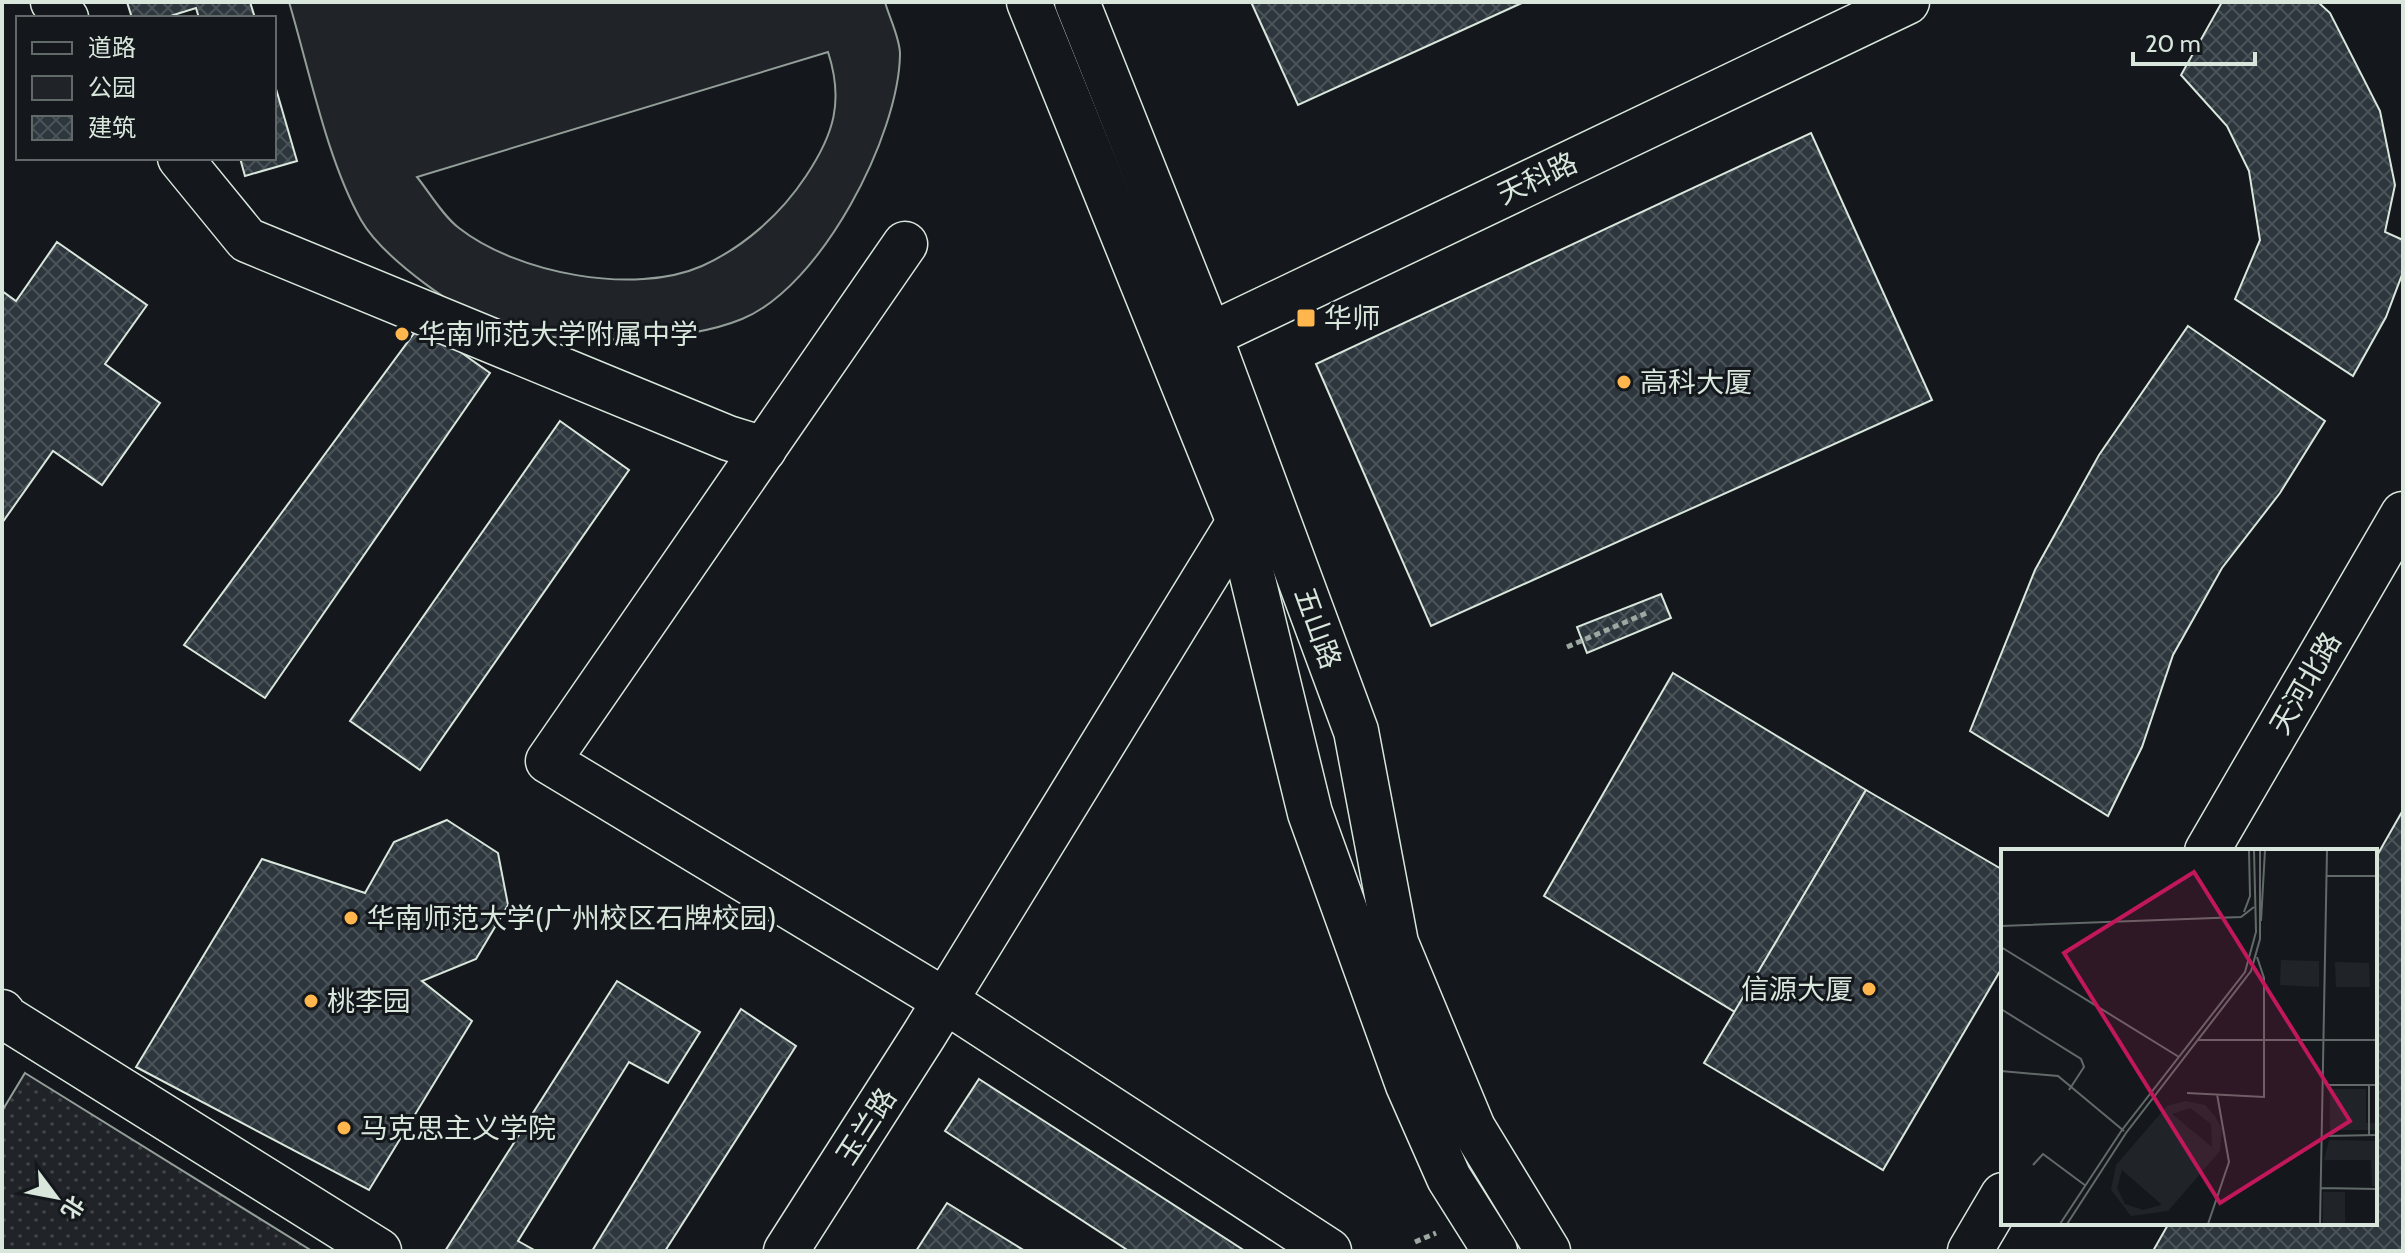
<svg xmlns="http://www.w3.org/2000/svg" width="2405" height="1253" viewBox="0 0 2405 1253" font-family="Cabin,'Noto Sans SC',sans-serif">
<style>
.grass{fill:url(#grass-dots);stroke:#939e99;stroke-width:2}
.green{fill:#202428;stroke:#939e99;stroke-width:2;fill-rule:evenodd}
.building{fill:url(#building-cross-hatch);stroke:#d8e6dc;stroke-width:2}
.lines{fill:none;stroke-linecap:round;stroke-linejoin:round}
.minor-casing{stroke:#d8e6dc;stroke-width:47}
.major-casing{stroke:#d8e6dc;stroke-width:47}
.path{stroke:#9da8a2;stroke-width:5;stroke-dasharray:6 4;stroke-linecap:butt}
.minor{stroke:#14181c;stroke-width:44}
.major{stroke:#14181c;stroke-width:44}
.poi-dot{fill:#ffb74d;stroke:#14181c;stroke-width:3}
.labels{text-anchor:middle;stroke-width:6;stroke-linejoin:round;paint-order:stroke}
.street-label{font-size:28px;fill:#d8e6dc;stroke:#14181c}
.poi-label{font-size:28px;fill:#d8e6dc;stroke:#14181c;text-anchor:start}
.inset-road{fill:none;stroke:#626a69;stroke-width:2}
.view{fill:#c2185b;fill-opacity:0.15;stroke:#c2185b;stroke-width:4}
.inset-edge{fill:none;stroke:#d8e6dc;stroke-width:4}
</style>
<defs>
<pattern id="grass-dots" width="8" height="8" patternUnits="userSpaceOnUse" patternTransform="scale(2)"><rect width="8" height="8" fill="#202428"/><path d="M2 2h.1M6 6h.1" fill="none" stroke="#404447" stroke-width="1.8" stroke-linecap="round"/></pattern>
<pattern id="building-cross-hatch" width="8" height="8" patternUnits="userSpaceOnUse" patternTransform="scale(2)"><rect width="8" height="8" fill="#2c363c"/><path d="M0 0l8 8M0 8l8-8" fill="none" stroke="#4a5358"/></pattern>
</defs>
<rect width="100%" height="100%" fill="#14181c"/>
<path class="grass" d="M25 1073 312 1251H2V1111Z"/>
<path class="green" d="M289 2H885C889 17 900 38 900 54 899 136 821 287 742 319 684 343 564 346 504 328 462 316 382 257 361 220 327 160 309 69 289 2ZM828 52C844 101 834 134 806 176 781 214 744 247 702 266 634 296 516 273 459 228 443 216 430 193 417 177Z"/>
<g class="building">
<path d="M127 2H250L255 18H199L196 8 164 18H132Z"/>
<path d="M1251 2H1524L1298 105Z"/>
<path d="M2222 2H2318L2330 13 2380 111 2395 185 2385 232 2403 240V272L2386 317 2353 376 2235 299 2260 240 2249 171 2227 126 2181 75Z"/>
<path d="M274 82 297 161 245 176 240 158H274Z"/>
<path d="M1811 133 1932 400 1431 626 1316 364Z"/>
<path d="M57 242 147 305 105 364 160 403 102 485 53 451 2 523V291L16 301Z"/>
<path d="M421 324 490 373 265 698 184 645Z"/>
<path d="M2188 326 2325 421 2280 493 2222 568 2173 655 2142 747 2108 816 1970 731 2035 570 2099 455Z"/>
<path d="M560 421 629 470 420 770 350 721Z"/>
<path d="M1661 594 1671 618 1587 653 1577 627Z"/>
<path d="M1673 673 1866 790 1735 1012 1544 896Z"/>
<path d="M1866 790 2003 870V966L1883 1170 1704 1063Z"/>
<path d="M2403 810V1251H2153L2169 1223H2375V859Z"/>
<path d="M447 820 498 853 508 905 476 959 422 981 472 1021 369 1190 136 1067 262 859 365 893 394 842Z"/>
<path d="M617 981 700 1032 668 1083 629 1062 518 1241 536 1251H445Z"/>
<path d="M741 1009 796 1046 665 1251H592Z"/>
<path d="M979 1079 1245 1251H1129L945 1131Z"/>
<path d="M947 1203 1025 1251H916Z"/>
</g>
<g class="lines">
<g class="minor-casing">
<g id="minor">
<path d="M53 2 66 18"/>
<path d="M180 158 247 240 728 438 764 449"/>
<path d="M905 244 548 761 944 1000 1329 1251"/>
<path d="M2 1012 6 1018 379 1251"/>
<path d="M786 1251 924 1035 1239 522"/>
</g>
</g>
<g class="major-casing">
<g id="major">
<path d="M1029 2 1239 522 1310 813 1408 1085 1449 1178 1495 1251"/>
<path d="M1077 2 1209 334 1356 731 1396 943 1473 1128 1548 1251"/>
<path d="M1183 348 1907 2"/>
<path d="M2207 851 2403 514"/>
<path d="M1970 1251 2003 1195"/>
</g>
</g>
<g class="path">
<path d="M1567 647 1649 612"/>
<path d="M1415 1242 1436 1233"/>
</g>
<use href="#minor" class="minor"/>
<use href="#major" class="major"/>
</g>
<g class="poi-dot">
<rect x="1296" y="308" width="20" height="20" rx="4"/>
<circle cx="402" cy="334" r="8"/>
<circle cx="1624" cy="382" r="8"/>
<circle cx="351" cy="918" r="8"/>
<circle cx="1869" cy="989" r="8"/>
<circle cx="311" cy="1001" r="8"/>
<circle cx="344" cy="1128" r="8"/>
</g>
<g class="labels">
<g class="street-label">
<text transform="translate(1537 178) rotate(-25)" y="10">天科路</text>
<text transform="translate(1318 628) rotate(70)" y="10">五山路</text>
<text transform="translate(2305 683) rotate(-60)" y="10">天河北路</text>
<text transform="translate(866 1126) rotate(-57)" y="10">玉兰路</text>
</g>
<g class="poi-label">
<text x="1324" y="328">华师</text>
<text x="418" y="344">华南师范大学附属中学</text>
<text x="1640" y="392">高科大厦</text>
<text x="367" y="928">华南师范大学(广州校区石牌校园)</text>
<text x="1853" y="999" text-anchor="end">信源大厦</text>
<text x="327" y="1011">桃李园</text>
<text x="360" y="1138">马克思主义学院</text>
</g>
</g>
<g transform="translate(2001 849)">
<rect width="376" height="376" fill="#14181c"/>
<path d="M329 240H365V274H376V281H329ZM328 291 376 292V337H371L370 311H323ZM322 343H344V375H322Z" fill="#202428"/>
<path d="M280 111 318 112V138L279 136ZM334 113 368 114 369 138H335ZM184 252 204 256 214 267 221 280 219 302 167 362 130 367 110 341 115 316 166 257ZM189 259 210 275 211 298 171 265ZM121 321 160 355V356L142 361 124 355 116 339Z" fill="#202428" fill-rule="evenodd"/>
<path class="inset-road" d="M326 27H376M243 63 249 47 248 1M260 72 264 1M0 77 240 68 253 58M0 98 178 208M0 160 80 210 83 218 68 241M196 191H376M0 222 57 227 123 282M325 236H376M368 236V286M186 244 263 248V129L256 108M325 287 376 286M32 316 42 305 85 337M320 339 376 340M59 375 121 281 244 123 255 83 253 1M66 375 125 284 250 122 259 90V1M207 375 228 313 216 245M319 375 326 1"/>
<path class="view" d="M193 23 349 272 219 354 63 104Z"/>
<rect width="376" height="376" class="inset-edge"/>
</g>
<rect width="2405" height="1253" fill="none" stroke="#d8e6dc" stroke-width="8"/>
<rect x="16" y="16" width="260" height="144" fill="#14181c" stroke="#626a69" stroke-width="2"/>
<rect x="32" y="42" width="40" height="12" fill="#14181c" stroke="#626a69" stroke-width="2"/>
<text x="88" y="56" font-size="24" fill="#d8e6dc">道路</text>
<rect x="32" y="76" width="40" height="24" fill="#202428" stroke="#626a69" stroke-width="2"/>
<text x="88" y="96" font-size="24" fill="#d8e6dc">公园</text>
<rect x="32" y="116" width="40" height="24" fill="url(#building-cross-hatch)" stroke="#626a69" stroke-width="2"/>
<text x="88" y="136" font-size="24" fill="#d8e6dc">建筑</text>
<g transform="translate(56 1197) rotate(122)" stroke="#14181c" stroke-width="6" paint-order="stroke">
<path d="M0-6L14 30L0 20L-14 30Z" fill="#d8e6dc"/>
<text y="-12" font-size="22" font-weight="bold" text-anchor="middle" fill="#d8e6dc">北</text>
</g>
<path d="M2133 52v12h122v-12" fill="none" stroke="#d8e6dc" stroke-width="4"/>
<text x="2145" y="52" font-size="24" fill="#d8e6dc" stroke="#14181c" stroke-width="6" paint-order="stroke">20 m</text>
</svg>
